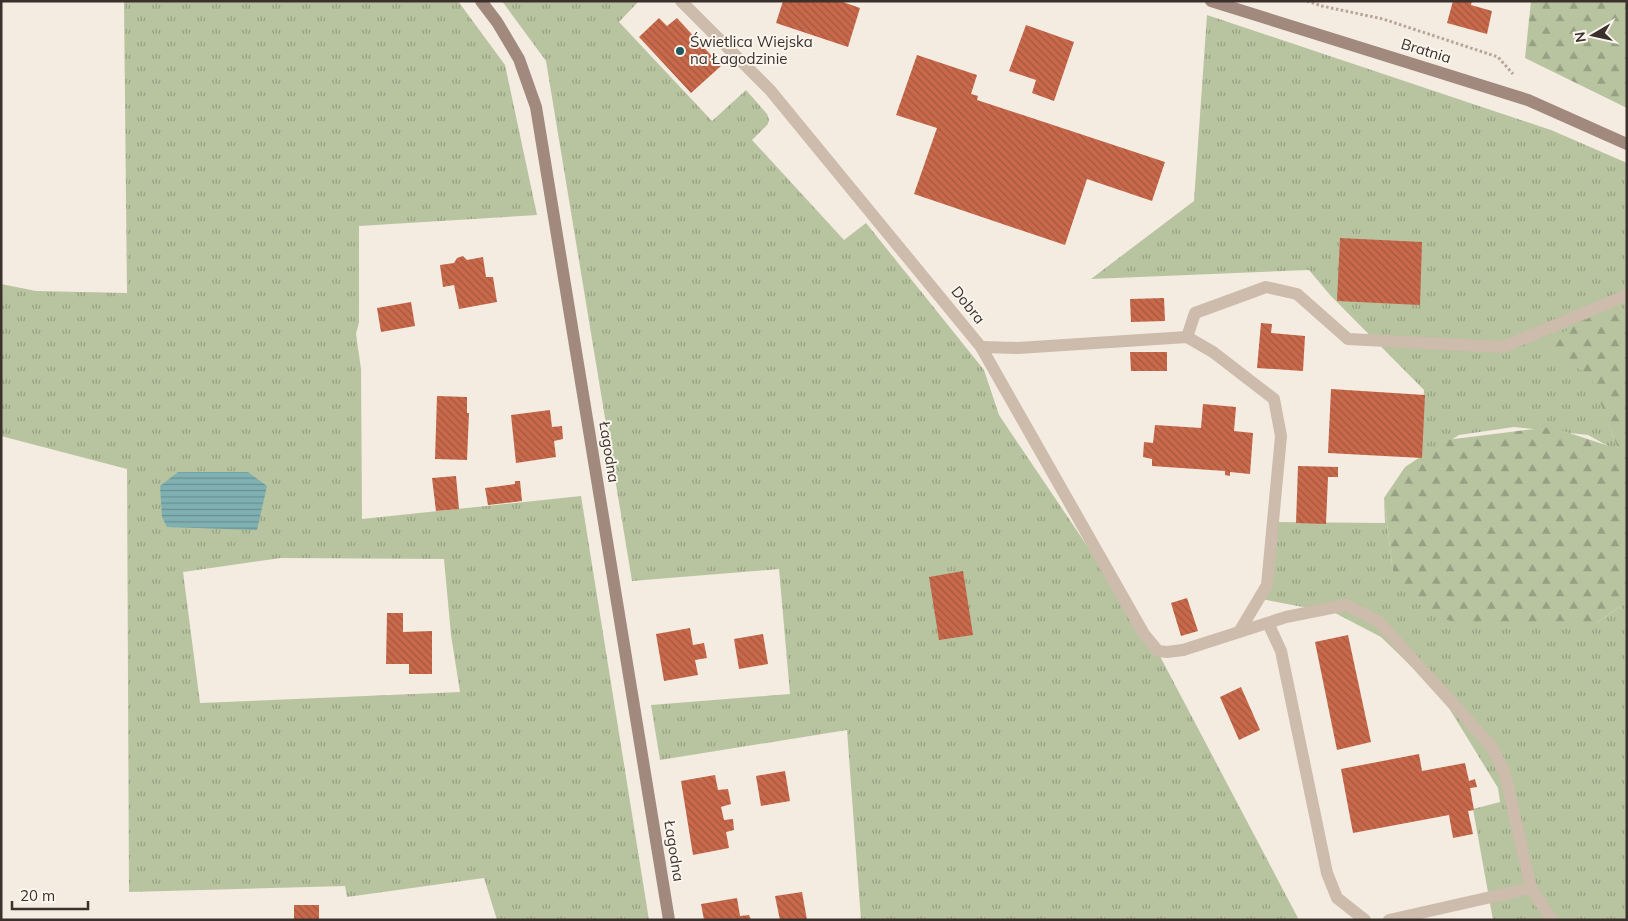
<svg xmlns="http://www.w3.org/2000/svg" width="1628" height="921" viewBox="0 0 1628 921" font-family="Mulish,sans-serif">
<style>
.grass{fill:url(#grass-tufts);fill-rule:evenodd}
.forest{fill:url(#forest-firs)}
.water{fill:url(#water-rules)}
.building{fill:url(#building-back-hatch)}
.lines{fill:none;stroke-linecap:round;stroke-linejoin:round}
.path{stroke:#b9a596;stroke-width:3;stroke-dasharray:2.5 2.5;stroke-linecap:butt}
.lane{stroke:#cdbbac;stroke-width:12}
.street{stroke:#cdbbac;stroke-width:12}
.secondary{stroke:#a18a7d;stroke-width:12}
.poi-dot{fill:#1f5a5e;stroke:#fbf5ee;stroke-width:2}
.labels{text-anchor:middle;stroke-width:4;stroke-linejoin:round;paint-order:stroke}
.poi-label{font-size:15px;fill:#3b302b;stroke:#fbf5ee;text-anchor:start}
.street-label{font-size:15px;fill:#3b302b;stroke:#fbf5ee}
</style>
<defs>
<pattern id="grass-tufts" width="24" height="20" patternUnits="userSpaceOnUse" patternTransform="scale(1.25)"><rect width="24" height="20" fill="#b8c4a0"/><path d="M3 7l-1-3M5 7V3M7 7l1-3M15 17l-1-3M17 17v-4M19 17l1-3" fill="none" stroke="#97a083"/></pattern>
<pattern id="forest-firs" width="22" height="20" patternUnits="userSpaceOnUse" patternTransform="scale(1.25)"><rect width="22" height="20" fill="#b8c4a0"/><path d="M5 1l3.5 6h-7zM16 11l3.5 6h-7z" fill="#97a083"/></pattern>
<pattern id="water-rules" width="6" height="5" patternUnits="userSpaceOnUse" patternTransform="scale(1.25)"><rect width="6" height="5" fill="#7fb0b2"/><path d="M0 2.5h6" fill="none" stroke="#699091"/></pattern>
<pattern id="building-back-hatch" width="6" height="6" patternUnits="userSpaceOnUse" patternTransform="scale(1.25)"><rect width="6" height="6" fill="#c8694b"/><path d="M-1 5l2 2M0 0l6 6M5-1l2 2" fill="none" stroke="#a4573f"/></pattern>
</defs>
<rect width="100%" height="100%" fill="#f4ebe1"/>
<g class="grass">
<path d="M124 1H458L505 65 537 215 359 226V322L356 334 361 369 362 519 581 496 649 920H497L484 878 347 897 345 886 129 892 127 469 1 436V284L36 291 127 293ZM281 558 444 559 451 635 460 692 200 703 183 572Z"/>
<path d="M502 1H639L619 22 712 121 746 90 767 114 769 119 768 124 752 140 844 240 866 223 984 370 999 415 1154 645 1299 920H861L847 730 660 760 651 705 790 694 779 569 632 581 546 61Z"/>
<path d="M1207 15 1551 130 1627 163V313L1590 372 1619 452 1588 435 1514 427 1459 435 1421 459 1424 390 1330 295 1309 270 1091 279 1194 201Z"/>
<path d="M1384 498 1393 573 1596 623 1627 602V920H1493L1473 809 1500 802 1498 788 1441 695 1381 637 1335 613 1256 598 1275 555 1273 522 1385 523Z"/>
</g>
<g class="forest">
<path d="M1531 1H1627V108L1525 58Z"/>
<path d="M1608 307 1627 309V602L1596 623 1467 626 1431 615 1393 573 1384 498 1405 467 1446 440 1551 427 1618 449 1590 375 1538 347Z"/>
</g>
<path class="water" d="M178 472H248L267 486 257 530 167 527 162 517 160 486Z"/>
<g class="building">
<path d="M783 1H840L860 8 848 47 776 23Z"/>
<path d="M1453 1H1472L1471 5 1492 11 1487 34 1447 23Z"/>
<path d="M659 18 667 26 677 18 721 66 691 93 639 37Z"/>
<path d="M1026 25 1074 42 1054 101 1032 93 1036 80 1009 71Z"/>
<path d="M917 55 977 75 971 94 978 96 977 100 1165 162 1152 201 1087 179 1065 245 914 194 937 128 896 115Z"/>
<path d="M1340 238 1422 242 1420 305 1337 301Z"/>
<path d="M463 256 467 260 483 257 486 277H493L497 302 459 309 454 285 443 287 440 265 454 263 457 258Z"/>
<path d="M1164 298 1165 321 1131 322 1130 299Z"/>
<path d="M411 302 415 326 381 332 377 308Z"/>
<path d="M1261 323 1272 324 1271 333 1305 336 1303 371 1257 368Z"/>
<path d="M1130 352H1167V371H1131Z"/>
<path d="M1331 389 1425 395 1422 458 1328 453Z"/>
<path d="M437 396 467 397V413H469L467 460 435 459Z"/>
<path d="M1203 404 1236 407 1234 431 1253 433 1250 474 1230 472V476L1225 475V471L1152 466V459L1143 457 1144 442 1153 443 1155 425 1201 428Z"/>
<path d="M550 410 552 427 562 426 563 439 554 441 556 457 516 463 511 415Z"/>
<path d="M1298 466 1338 467V477H1328L1326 524 1296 523Z"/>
<path d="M456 476 459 509 436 511 432 478Z"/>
<path d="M515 481H520L522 501 488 505 485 488 515 484Z"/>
<path d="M963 571 973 635 939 640 929 577Z"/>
<path d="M1187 598 1198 631 1181 636 1171 603Z"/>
<path d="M387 613H403V632L432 631V674H409V664H386Z"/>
<path d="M690 628 693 645 704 643 707 658 695 660 698 675 664 681 656 634Z"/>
<path d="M763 634 768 664 739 669 734 639Z"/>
<path d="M1348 635 1371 742 1337 750 1315 642Z"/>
<path d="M1241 687 1260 730 1239 740 1220 697Z"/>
<path d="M1419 754 1422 771 1465 763 1469 781 1475 779 1477 787 1470 788 1474 810 1468 811 1473 834 1453 838 1449 815 1353 833 1341 769Z"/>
<path d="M785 771 790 801 761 806 756 776Z"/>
<path d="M715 775 718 790 728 789 731 804 721 807 724 820 733 819 734 830 726 832 729 848 693 855 681 781Z"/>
<path d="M802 892 807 920H780L775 896Z"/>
<path d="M737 898 740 916 749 915 751 920H704L701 904Z"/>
<rect x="294" y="905" width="25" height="15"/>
</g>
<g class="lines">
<path class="path" d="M1307 1 1322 6 1383 19 1498 57 1513 74"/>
<g class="lane">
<path d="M1187 337 1195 313 1266 287 1297 294 1348 339 1503 347 1627 295"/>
<path d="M981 347 1018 348 1187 337 1213 352 1274 399 1281 436 1267 585 1239 632"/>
<path d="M1268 623 1281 651 1327 873 1337 898 1365 920"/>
<path d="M1183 650 1286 617 1346 605 1378 621 1492 747 1505 774 1531 888 1552 920"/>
<path d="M1389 920 1531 888"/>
</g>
<path class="street" d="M681 1 770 90 981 347 1144 634 1158 651 1167 652 1183 650"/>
<g class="secondary">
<path d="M481 1 497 22 519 59 536 107 669 920"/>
<path d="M1211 1 1528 100 1627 144"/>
</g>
</g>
<circle class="poi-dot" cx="680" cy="51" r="5"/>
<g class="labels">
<g class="poi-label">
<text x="690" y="47">Świetlica Wiejska<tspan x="690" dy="17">na Łagodzinie</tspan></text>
</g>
<g class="street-label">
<text transform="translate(1426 51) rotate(17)" y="5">Bratnia</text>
<text transform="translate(968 305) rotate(51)" y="5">Dobra</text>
<text transform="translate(609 452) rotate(81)" y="5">Łagodna</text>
<text transform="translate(674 851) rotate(81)" y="5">Łagodna</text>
</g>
</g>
<rect width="1628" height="921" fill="none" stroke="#3b302b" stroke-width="5"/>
<g transform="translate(1593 35) rotate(261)" stroke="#fbf5ee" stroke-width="4" paint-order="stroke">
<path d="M0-4L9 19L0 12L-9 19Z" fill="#3b302b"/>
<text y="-8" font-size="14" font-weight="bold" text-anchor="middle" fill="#3b302b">N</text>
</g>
<path d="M12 901v8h76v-8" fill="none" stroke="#3b302b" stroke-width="2.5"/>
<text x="20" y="901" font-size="15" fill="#3b302b" stroke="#fbf5ee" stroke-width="4" paint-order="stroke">20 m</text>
</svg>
